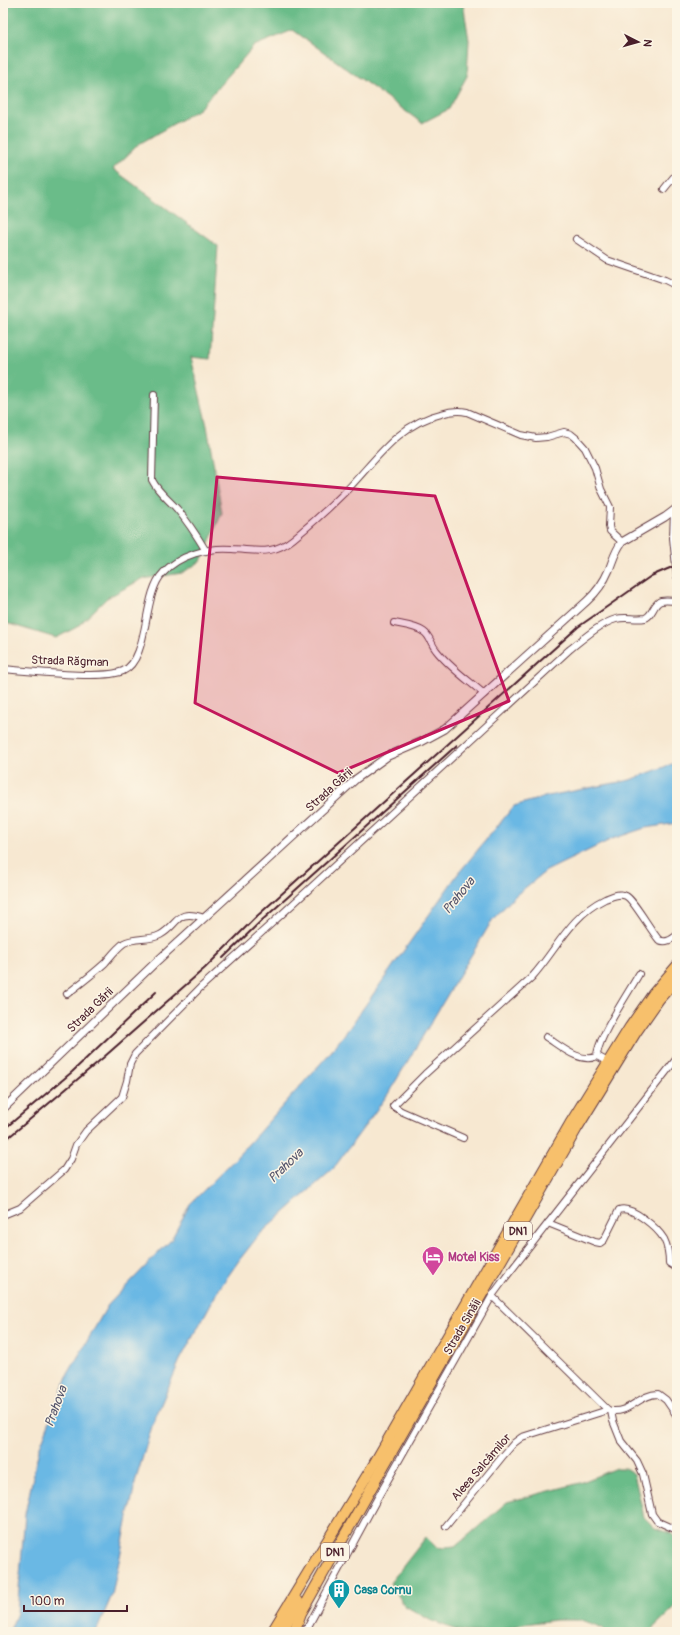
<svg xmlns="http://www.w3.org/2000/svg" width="680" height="1635" viewBox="0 0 680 1635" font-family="Pangolin,sans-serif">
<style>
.forest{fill:#6bbc89;stroke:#5a6e5a}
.water{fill:#6ab8e4;stroke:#5a6c88}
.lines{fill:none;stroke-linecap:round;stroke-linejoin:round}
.minor-casing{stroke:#643d44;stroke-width:8}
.tertiary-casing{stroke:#643d44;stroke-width:9}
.trunk-casing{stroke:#643d44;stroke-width:12}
.minor{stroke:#fff;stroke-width:6}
.tertiary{stroke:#fff;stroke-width:7}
.trunk{stroke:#f7c06c;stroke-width:10}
.rail{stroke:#4a1f2b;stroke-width:2}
.marked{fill:#c2185b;fill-opacity:0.2;stroke:#c2185b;stroke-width:3;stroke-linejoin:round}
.labels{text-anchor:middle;stroke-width:3;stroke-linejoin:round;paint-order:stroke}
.shield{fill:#fcf5e5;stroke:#7f5f63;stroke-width:1}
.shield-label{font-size:11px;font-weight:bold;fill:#4a1f2b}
.street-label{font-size:12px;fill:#4a1f2b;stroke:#fcf5e5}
.hotel-label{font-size:12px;font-weight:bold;fill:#b23c85;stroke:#fcf5e5;text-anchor:start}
.culture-label{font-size:12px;font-weight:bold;fill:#0d838f;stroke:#fcf5e5;text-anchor:start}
.water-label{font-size:13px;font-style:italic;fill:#55556c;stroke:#fcf5e5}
</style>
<rect width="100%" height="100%" fill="#fcf5e5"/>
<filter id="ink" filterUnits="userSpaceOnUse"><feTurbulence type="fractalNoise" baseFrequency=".025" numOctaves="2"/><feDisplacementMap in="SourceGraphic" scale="8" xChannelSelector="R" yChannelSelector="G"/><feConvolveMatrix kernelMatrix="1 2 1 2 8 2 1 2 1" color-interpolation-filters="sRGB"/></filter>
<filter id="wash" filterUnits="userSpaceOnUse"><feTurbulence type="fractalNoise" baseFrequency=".012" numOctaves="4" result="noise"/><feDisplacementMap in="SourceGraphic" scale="16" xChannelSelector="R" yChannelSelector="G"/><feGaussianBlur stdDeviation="0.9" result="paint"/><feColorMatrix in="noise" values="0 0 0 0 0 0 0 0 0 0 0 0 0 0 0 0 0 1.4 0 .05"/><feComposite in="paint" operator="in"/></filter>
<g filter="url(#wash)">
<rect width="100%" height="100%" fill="#f7e8d1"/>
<g class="forest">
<path d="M3 3H463L469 40 467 76 449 109 422 123 293 30 254 46 199 109 139 144 113 169 218 246 210 359 191 357 207 426 222 513 201 561 182 573 142 579 107 598 77 627 56 638 3 622Z"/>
<path d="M616 1468H625L634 1474 644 1517 655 1528 673 1534 677 1539V1605L649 1632H606L603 1628 582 1620H555L524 1624 491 1632H467L456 1630 430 1620 405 1606 390 1583 426 1537 436 1547 445 1548 455 1547 507 1502 580 1483Z"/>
</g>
<path class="water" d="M677 762V823L645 828 612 839 546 871 516 895 493 919 388 1094 367 1123 333 1169 259 1235 240 1259 219 1289 180 1360 153 1423 136 1479 112 1595 96 1632H9L17 1613 25 1514 39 1449 68 1374 108 1305 171 1240 190 1204 234 1160 330 1053 350 1027 457 875 514 806 548 796 630 780Z"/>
</g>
<g filter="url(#ink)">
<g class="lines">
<g class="minor-casing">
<g id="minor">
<path d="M664 189 677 173"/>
<path d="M576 239 607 260 665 280 677 286"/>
<path d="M154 395 152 480C158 492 168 499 177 509 188 522 197 536 206 551"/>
<path d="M674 511 673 538 677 576"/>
<path d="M394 623C403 625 416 626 424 632 430 636 431 644 436 650 449 667 468 680 484 694"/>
<path d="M3 669C29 671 103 680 123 671 150 659 142 594 163 573 179 555 209 547 232 549 256 550 272 556 293 539 310 525 328 509 344 493 374 463 397 424 441 414 450 411 458 410 467 412L521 435 536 438 547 437 564 432 571 434 576 438 585 448 595 468 601 489 610 507 609 526 610 531 622 542"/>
<path d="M67 994C80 984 93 974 105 963 111 956 117 948 124 943 135 937 149 941 160 935 179 925 175 908 204 918"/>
<path d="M546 1037C559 1045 581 1065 597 1056L608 1062"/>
<path d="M597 1056C598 1037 629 992 639 974"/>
<path d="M463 1138 401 1111 393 1106 425 1074 532 977C557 949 570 916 605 899 611 897 619 892 626 896 633 899 651 931 659 940 666 943 671 940 677 935"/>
<path d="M3 1215 20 1208 64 1170 71 1159 76 1145 86 1131 122 1097 127 1081 130 1064 135 1054 200 988 281 915 569 650C583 639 599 624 616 619 626 616 635 620 645 618 653 616 653 603 661 601 666 600 672 601 677 601"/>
<path d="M548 1223 595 1242 600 1243 604 1240 619 1210C632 1205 658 1229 664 1239 668 1247 669 1255 669 1263L677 1268"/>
<path d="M492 1296 608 1410C628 1416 639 1394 658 1394L666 1400 677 1416"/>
<path d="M611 1411 613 1421 621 1441 637 1461 643 1474 652 1514 657 1521 677 1530"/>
<path d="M446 1526 502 1457 514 1443 522 1437 608 1410"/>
<path d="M305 1632 377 1499 492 1296 506 1277 677 1058"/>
</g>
</g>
<g class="tertiary-casing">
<path id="tertiary" d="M3 1109 156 962 356 779 388 756 423 741 445 729 587 601C597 592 604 582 609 570 613 560 615 551 622 542L665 517 677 508"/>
</g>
<g class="trunk-casing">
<g id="trunk">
<path d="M272 1632 374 1464 570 1124 630 1027 653 994 677 966"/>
<path d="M282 1632 298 1601"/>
<path d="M294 1632 301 1613 383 1467 577 1128 636 1032 659 999 677 979"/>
</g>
</g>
<use href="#minor" class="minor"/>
<use href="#tertiary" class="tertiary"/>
<use href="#trunk" class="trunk"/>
<g class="rail">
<path d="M223 958 260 922 457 745"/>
<path d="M3 1130 72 1072 156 992"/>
<path d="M3 1142 104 1057 205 968 256 917 578 627 651 576 677 565"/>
</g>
</g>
</g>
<path class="marked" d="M217 477 435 496 509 701 338 773 195 703Z"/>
<defs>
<g id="hotel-pin" transform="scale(1.15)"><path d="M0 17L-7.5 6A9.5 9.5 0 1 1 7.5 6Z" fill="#d1479c" stroke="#fcf5e5"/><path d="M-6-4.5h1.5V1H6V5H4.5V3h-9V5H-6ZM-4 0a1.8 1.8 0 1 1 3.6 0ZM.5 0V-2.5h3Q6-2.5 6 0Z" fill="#fff"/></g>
<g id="building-pin" transform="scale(1.15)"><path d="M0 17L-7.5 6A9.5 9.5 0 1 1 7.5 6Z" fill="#0f9aa8" stroke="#fcf5e5"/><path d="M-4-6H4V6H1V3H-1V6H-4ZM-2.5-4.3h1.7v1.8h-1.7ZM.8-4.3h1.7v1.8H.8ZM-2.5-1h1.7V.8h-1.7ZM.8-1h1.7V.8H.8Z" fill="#fff"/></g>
</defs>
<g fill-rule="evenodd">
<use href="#hotel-pin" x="433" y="1257"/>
<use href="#building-pin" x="339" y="1590"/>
</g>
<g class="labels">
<g class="shield">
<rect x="504" y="1222" width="28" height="18" rx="3"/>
<rect x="321" y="1543" width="28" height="18" rx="3"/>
</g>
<g class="shield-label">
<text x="518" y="1235">DN1</text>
<text x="335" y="1556">DN1</text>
</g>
<g class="street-label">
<text transform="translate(70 661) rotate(2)" y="4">Strada Răgman</text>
<text transform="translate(329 790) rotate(-42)" y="4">Strada Gării</text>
<text transform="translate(90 1010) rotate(-44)" y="4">Strada Gării</text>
<text transform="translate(462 1327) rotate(-60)" y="4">Strada Sinăii</text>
<text transform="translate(481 1467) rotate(-49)" y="4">Aleea Salcâmilor</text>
</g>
<g class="hotel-label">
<text x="448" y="1261">Motel Kiss</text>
</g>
<g class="culture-label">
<text x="354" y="1594">Casa Cornu</text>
</g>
<g class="water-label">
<text transform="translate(458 895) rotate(-51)" y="5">Prahova</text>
<text transform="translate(285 1165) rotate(-44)" y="5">Prahova</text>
<text transform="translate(55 1406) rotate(-70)" y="5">Prahova</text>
</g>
</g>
<rect width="680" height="1635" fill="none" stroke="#fcf5e5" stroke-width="16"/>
<g transform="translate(638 42) rotate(96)" stroke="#fcf5e5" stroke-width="3" paint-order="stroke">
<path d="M0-3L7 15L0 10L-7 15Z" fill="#4a1f2b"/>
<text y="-6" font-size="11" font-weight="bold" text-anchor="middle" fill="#4a1f2b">N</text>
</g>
<path d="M24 1605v6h103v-6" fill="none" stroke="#4a1f2b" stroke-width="2"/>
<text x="30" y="1605" font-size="12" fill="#4a1f2b" stroke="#fcf5e5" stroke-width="3" paint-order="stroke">100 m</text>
</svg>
